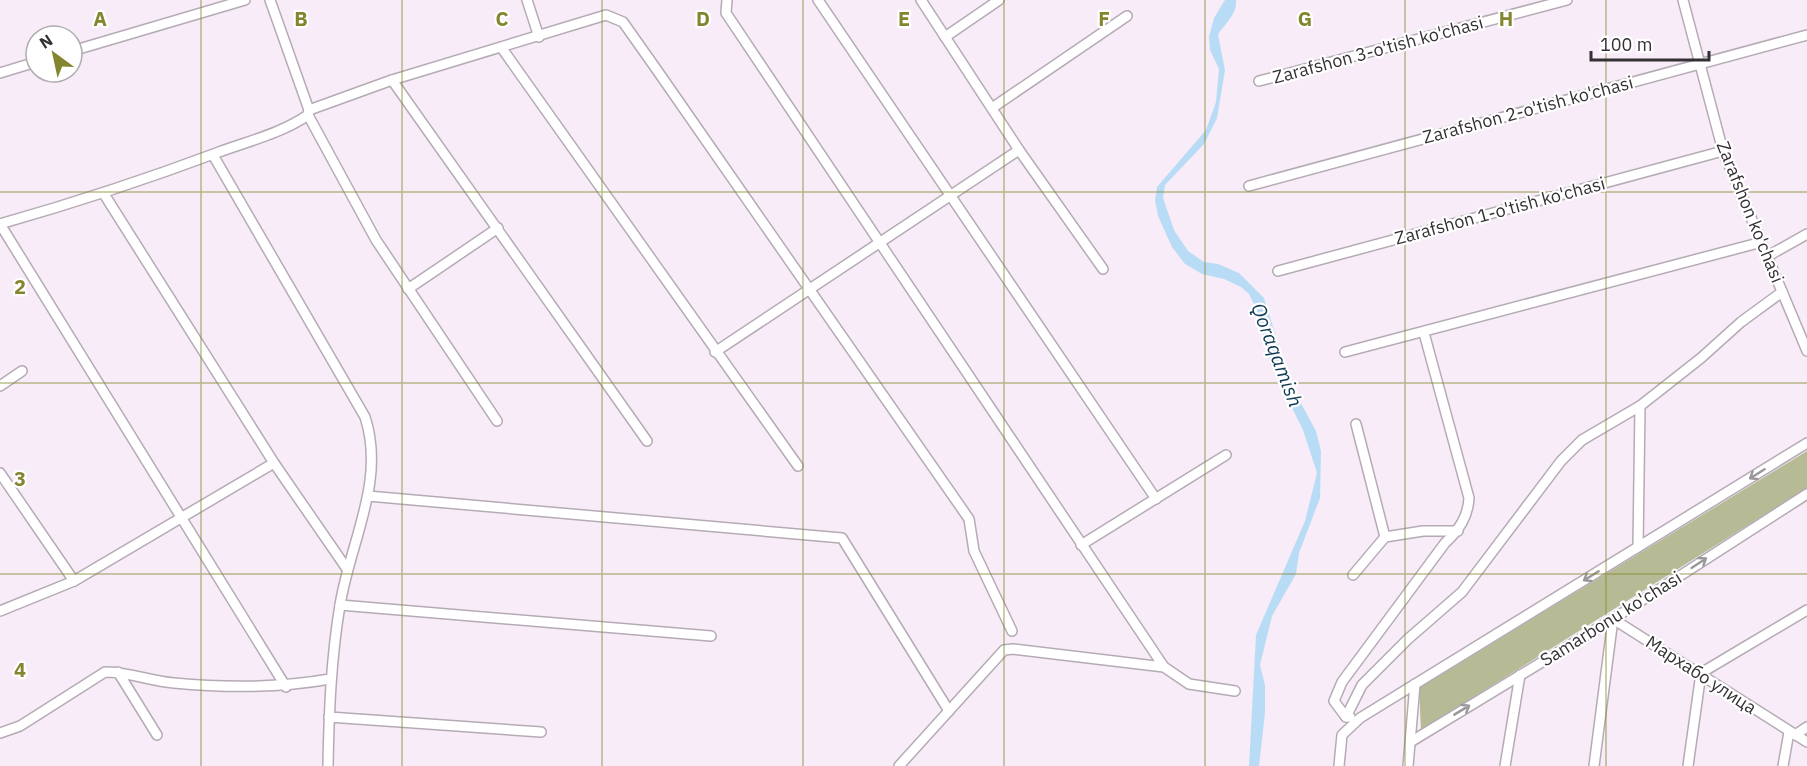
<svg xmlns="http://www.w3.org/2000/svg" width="1807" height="766" viewBox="0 0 1807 766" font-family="'IBM Plex Sans',sans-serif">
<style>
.forest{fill:#b7bb95}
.water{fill:#b9dcf6}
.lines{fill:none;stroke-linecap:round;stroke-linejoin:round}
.minor-casing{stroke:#b5abb5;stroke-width:12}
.minor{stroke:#fff;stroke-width:9}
.oneway{stroke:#9a989a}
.grid{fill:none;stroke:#84852f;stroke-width:1.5;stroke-opacity:0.55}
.labels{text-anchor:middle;stroke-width:4.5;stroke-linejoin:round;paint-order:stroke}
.street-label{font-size:18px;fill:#343034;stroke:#fff}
.water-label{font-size:20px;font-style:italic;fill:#0f3a55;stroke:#fff}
.grid-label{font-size:20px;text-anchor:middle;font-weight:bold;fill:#84852f;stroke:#fff;stroke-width:4.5;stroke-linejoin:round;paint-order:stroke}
</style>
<rect width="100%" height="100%" fill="#f7ecf7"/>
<path class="forest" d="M1807 451V488L1421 730 1419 688Z"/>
<path class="water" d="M1225 0H1236C1237 15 1225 23 1218 35L1225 70 1217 118 1204 144 1165 185 1163 198 1174 230 1188 251 1204 262 1218 264 1239 273 1264 298 1291 385 1316 431 1321 451 1320 498 1299 553 1296 574 1272 616 1260 665 1265 685V713L1259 766H1249L1256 635 1305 521 1317 473 1303 430 1270 363 1257 310 1249 294 1241 287 1224 279 1202 274 1185 264 1172 247 1158 216 1155 200 1157 187 1206 130 1216 102 1219 69 1210 50 1209 37 1214 18Z"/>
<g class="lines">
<g class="minor-casing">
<g id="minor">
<path d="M270 0 309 110"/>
<path d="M527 0 539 37"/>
<path d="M727 0 726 13 1164 667"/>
<path d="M818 0 1156 499"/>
<path d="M921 0 1019 150 1103 269"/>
<path d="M1683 0 1723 151 1807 351"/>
<path d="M945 37 999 0"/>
<path d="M501 47 798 466"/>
<path d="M72 51 245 0"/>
<path d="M0 73 36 62"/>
<path d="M392 80 647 441"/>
<path d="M1259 81 1567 0"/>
<path d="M992 108 1127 16"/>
<path d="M308 115 376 240 497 421"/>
<path d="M213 155 365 417C386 481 350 542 340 605 331 659 329 712 328 766"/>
<path d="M1249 186 1807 35"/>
<path d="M104 194 274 463 347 569"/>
<path d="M0 224C74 203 147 179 219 152 249 141 282 133 308 115L309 110 392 80 606 15 623 22 659 73 969 519 974 551 1012 631"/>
<path d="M0 224 286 687"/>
<path d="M1768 256 1807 234"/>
<path d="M1278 271 1723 151"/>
<path d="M408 289 498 228"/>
<path d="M715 352 1019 150"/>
<path d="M1345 352 1762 242"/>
<path d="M0 386 22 371"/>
<path d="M1356 424 1385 537"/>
<path d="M0 473 74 581"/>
<path d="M368 496 842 538 949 711"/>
<path d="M1081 545 1226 455"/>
<path d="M1638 547 1640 406"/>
<path d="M1353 575 1385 537 1423 531H1458"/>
<path d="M340 605 711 636"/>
<path d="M0 611 74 581 274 463"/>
<path d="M118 672 157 735"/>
<path d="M329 717 541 732"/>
<path d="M1346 717 1362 685 1408 639 1462 592 1561 461 1582 440 1640 406 1701 358 1741 322 1782 292"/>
<path d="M1350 717H1346L1334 701 1342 682 1445 543C1459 530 1468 517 1469 498L1424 333"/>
<path d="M0 733 20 726 105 672C129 672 150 681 174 683 226 688 279 688 330 679"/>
<path d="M1795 735 1807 727"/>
<path d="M1412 741 1613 619 1807 494"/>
<path d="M899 766 1004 650 1013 649 1164 667 1189 684 1235 691"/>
<path d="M1339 766 1342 735 1360 718 1807 443"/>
<path d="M1408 766 1415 684"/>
<path d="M1505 766 1520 675"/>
<path d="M1594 766 1613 619 1807 742"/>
<path d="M1688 766 1701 673 1807 610"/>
<path d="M1783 766 1789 732"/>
</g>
</g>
<use href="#minor" class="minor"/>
</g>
<defs><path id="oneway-shaft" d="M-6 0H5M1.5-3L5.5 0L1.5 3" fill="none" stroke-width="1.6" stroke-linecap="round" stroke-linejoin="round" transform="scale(1.5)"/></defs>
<g class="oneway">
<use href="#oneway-shaft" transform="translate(1757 474) rotate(148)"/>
<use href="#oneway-shaft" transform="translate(1699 563) rotate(-33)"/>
<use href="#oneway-shaft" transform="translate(1591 576) rotate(148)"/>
<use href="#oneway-shaft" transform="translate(1462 710) rotate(-31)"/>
</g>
<path class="grid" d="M201 0V766M402 0V766M602 0V766M803 0V766M1004 0V766M1205 0V766M1405 0V766M1606 0V766M0 192H1807M0 383H1807M0 574H1807"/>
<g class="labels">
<g class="street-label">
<text transform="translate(1378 50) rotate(-15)" y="6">Zarafshon 3-o'tish ko'chasi</text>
<text transform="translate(1528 110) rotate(-15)" y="6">Zarafshon 2-o'tish ko'chasi</text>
<text transform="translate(1500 211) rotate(-15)" y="6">Zarafshon 1-o'tish ko'chasi</text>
<text transform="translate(1750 212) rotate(68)" y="6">Zarafshon ko'chasi</text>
<text transform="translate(1611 619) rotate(-32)" y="6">Samarbonu ko'chasi</text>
<text transform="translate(1701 675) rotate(33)" y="6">Мархабо улица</text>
</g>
<g class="water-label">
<text transform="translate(1277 355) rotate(69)" y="7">Qoraqamish</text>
</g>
</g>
<g class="grid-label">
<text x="100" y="26">A</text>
<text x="301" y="26">B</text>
<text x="502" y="26">C</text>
<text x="703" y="26">D</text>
<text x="904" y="26">E</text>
<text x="1104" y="26">F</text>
<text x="1305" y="26">G</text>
<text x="1506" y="26">H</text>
<text x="20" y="294">2</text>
<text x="20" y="486">3</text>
<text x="20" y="677">4</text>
</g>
<g transform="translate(54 54) rotate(327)"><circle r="28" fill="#ffffff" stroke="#aeacae" stroke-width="1.5"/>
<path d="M0-4.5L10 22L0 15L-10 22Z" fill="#84852f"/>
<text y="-9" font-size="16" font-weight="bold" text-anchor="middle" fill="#343034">N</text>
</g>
<path d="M1591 51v9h118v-9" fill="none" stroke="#343034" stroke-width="3"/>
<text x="1600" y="51" font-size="18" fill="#343034" stroke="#ffffff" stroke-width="4.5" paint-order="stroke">100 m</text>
</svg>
